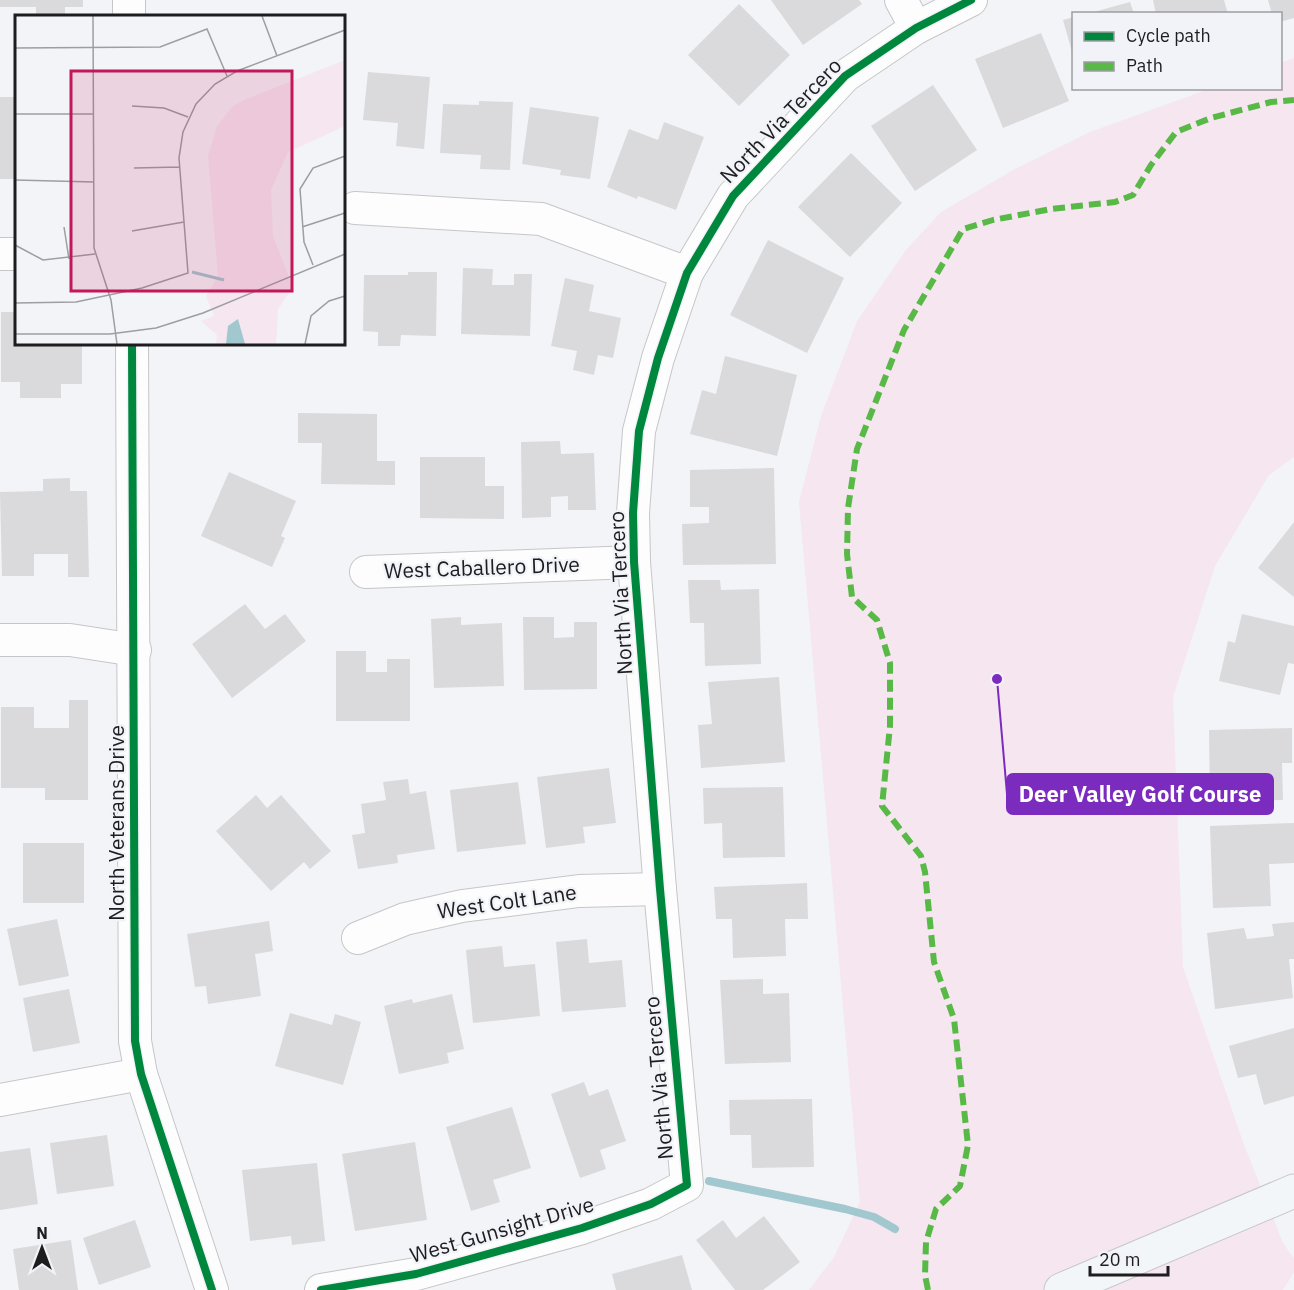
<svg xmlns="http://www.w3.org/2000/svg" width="1294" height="1290" viewBox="0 0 1294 1290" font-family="'IBM Plex Sans',sans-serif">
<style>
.green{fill:#f5e6f0}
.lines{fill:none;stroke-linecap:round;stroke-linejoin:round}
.stream{stroke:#a1c8ce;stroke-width:8}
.building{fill:#dadadc}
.street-casing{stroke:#c6c6c9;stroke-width:34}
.secondary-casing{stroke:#c6c6c9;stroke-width:35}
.street{stroke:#fdfdfe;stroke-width:32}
.secondary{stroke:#f2f6f8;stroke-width:33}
.quiet{stroke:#58b947;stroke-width:6;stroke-dasharray:12 6;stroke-linecap:butt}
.cycleway-casing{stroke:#f2f3f8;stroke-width:11}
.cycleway{stroke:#00873e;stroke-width:8}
.labels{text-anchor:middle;stroke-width:4.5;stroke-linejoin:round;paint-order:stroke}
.street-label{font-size:21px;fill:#1d1d1f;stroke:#f2f3f8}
.inset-river{fill:none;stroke:#a1c8ce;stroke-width:3}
.inset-road{fill:none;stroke:#9d9ea1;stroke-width:1.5}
.view{fill:#c2185b;fill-opacity:0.15;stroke:#c2185b;stroke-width:3}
.inset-edge{fill:none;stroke:#1d1d1f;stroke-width:3}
.leader{fill:none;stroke:#7b2cbf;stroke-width:2}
.callout-dot{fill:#7b2cbf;stroke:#f2f3f8;stroke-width:2}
.callout{fill:#7b2cbf;stroke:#7b2cbf;stroke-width:2}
.callout-label{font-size:22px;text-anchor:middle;font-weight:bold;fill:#fff}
</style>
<rect width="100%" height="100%" fill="#f3f4f7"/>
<path class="green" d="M1294 58V457L1269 475 1215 566 1173 697 1183 967 1243 1142 1283 1243 1294 1259V1272L1283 1290H809L834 1257 860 1202 799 502 821 416 857 321 906 250 941 212 1015 169 1090 132 1209 89 1280 88 1281 63Z"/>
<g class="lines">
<path class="stream" d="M709 1181 845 1209 874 1217 895 1229"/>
</g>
<g class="building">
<path d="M0 0H83V7H65V16H36V7H0Z"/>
<path d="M771 0H859L862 4 803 45Z"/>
<path d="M1153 0H1224L1228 14H1156Z"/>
<path d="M1268 0H1294V18L1280 22V14H1272Z"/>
<path d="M1130 2 1134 14H1091L1090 13Z"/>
<path d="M739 4 790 55 739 106 688 55Z"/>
<path d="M1074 17V55H1073L1063 20Z"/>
<path d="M1041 33 1069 101 1003 128 975 59Z"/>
<path d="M368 72 430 77 424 149 396 146 398 123 363 120Z"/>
<path d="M933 85 977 150 915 191 871 126Z"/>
<rect x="0" y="97" width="16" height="82"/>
<path d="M479 101 513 102 510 170 480 169 481 155 440 153 443 104 479 105Z"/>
<path d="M530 107 599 117 590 179 560 175 561 170 522 164Z"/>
<path d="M664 122 704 137 676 210 638 196 637 199 607 187 629 129 658 140Z"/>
<path d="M851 153 902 203 850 257 798 207Z"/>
<path d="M768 240 844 278 807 353 730 315Z"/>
<path d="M463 268 493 269 492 285H514V274H532L530 336 461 334Z"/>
<path d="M408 272H437L436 336 401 335 400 346H378V332L363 331 364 275H408Z"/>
<path d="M565 278 594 285 589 311 621 318 613 358 598 355 594 375 573 370 577 351 551 346Z"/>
<path d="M1 312H16V344H82V384H61V398H20V382H1Z"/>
<path d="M725 356 797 375 777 456 690 434 702 390 716 394Z"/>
<path d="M298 413 377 414V461H395V485L321 484 322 443H298Z"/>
<path d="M560 441 561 454 594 453 596 510H568V496L551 497V517L522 518 521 442Z"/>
<path d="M420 457H485V486H504V519L420 518Z"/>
<path d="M774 468 776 564 683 565 682 524 709 523V507H690V470Z"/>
<path d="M229 472 296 501 281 536 285 538 272 567 201 536Z"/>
<path d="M70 478V491H87L89 577H68V554H34V576H2L0 492 43 491V479Z"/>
<path d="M1294 522V597L1258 568Z"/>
<path d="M688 580H720L721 590 759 589 761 664 705 666 704 623H690Z"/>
<path d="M245 604 265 629 285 614 306 641 232 698 192 644Z"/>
<path d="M1242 614 1294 626V664L1288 663 1280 695 1219 681 1228 641 1235 643Z"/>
<path d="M461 617V625L502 623 504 686 434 688 431 619Z"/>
<path d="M523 617H554V638L574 637V622H597V689L524 690Z"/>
<path d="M336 651H366V672H387V659H410V721H336Z"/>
<path d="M779 677 785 762 701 768 698 725 712 724 708 682Z"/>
<path d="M69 700H88V800H45V788H1V707H34V728H69Z"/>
<path d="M1292 728V763H1282L1283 800 1210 802 1209 730Z"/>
<path d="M609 768 616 823 583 827 585 843 546 848 537 777Z"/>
<path d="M408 779 410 794 426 791 435 849 397 855 398 863 358 869 352 835 365 833 361 804 386 800 383 782Z"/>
<path d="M518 782 526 844 457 852 450 790Z"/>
<path d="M783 787 785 857 723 858 722 823 704 824 703 788Z"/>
<path d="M256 795 267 808 281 795 331 851 310 869 304 862 271 891 216 831Z"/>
<path d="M1294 823V863L1269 864 1271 906 1213 908 1210 826Z"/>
<rect x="23" y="843" width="61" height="60"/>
<path d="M807 883 808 919H785L786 956 733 958 732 919H716L714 887Z"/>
<path d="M57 919 69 976 19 986 7 929Z"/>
<path d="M269 921 273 951 255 954 261 996 208 1004 206 986 195 987 187 934Z"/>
<path d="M1294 922V959H1289L1293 998 1215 1009 1207 933 1244 928 1247 939 1274 936 1272 924Z"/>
<path d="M587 939 589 963 622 960 626 1007 562 1012 556 942Z"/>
<path d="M502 946 504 967 535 964 540 1016 473 1023 466 950Z"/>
<path d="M763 979V994L789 993 791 1062 725 1064 720 980Z"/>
<path d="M69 989 80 1043 33 1052 23 998Z"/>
<path d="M452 994 464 1049 447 1053 449 1063 399 1074 384 1006 412 999 413 1003Z"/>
<path d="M290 1013 332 1025 335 1014 361 1022 343 1085 275 1066Z"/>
<path d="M1294 1028V1096L1264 1105 1256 1074 1238 1078 1229 1046Z"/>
<path d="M584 1082 589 1096 608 1089 626 1141 600 1150 606 1169 580 1178 551 1094Z"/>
<path d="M812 1099 814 1167 752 1168 751 1135H730L729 1100Z"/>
<path d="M512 1107 531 1168 493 1180 500 1202 471 1211 446 1127Z"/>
<path d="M107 1135 114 1186 57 1194 50 1143Z"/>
<path d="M415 1142 427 1220 355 1231 342 1154Z"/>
<path d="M30 1148 38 1204 0 1210V1152Z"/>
<path d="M317 1163 325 1241 292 1245 291 1236 250 1241 242 1170Z"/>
<path d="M764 1216 800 1262 763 1290H735L696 1240 723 1220 736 1238Z"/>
<path d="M135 1220 151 1267 99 1285 83 1238Z"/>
<path d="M71 1240 78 1290H19L13 1249Z"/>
<path d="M682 1255 692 1290H616L612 1274Z"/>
</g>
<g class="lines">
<g class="street-casing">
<g id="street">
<path d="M129 0V16"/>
<path d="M901 0 916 28"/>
<path d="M355 208 541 219 687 273"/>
<path d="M0 254H16"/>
<path d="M132 344 135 1041 141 1074 212 1290"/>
<path d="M366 572 634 562"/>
<path d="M0 640H70L135 650"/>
<path d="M358 938 405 919 462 906 579 891 660 889"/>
<path d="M0 1100 141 1074"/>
<path d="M321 1290 416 1274 582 1228 651 1204 687 1185 660 889 634 562 633 513 639 431 658 358 687 273 733 196 845 76 916 28 971 0"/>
</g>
</g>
<g class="secondary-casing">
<path id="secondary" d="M1061 1290 1294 1191"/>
</g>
<use href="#street" class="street"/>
<use href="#secondary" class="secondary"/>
<path class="quiet" d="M928 1290 925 1275 926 1242 936 1209 960 1186 968 1145 954 1019 934 962 925 872 921 856 882 806 890 726V663L877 620 852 597 847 554 848 508 857 449 904 330 963 229 993 220 1051 209 1115 202 1133 195 1151 165 1176 132 1211 118 1271 102 1294 100"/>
<g class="cycleway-casing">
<g id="cycleway">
<path d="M132 344 135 1041 141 1074 212 1290"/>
<path d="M321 1290 416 1274 582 1228 651 1204 687 1185 660 889 634 562 633 513 639 431 658 358 687 273 733 196 845 76 916 28 971 0"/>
</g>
</g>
<use href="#cycleway" class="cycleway"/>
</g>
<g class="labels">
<g class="street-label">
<text transform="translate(781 121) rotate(-46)" y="7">North Via Tercero</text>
<text transform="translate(482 568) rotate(-2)" y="7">West Caballero Drive</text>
<text transform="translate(621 593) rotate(-93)" y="7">North Via Tercero</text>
<text transform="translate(117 823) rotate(-90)" y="7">North Veterans Drive</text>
<text transform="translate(507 902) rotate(-8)" y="7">West Colt Lane</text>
<text transform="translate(659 1078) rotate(-95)" y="7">North Via Tercero</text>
<text transform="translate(502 1230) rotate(-16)" y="7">West Gunsight Drive</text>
</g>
</g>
<g transform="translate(15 15)">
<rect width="330" height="330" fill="#f3f4f7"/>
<path d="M330 45V111L273 137 256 175 258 221 278 272 263 294 261 329H201L202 320 186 306 199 301 191 281 203 261 193 141 202 111 217 92 229 85Z" fill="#f5e6f0"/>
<path d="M223 304 230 329H211L213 311Z" fill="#a1c8ce"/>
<path class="inset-river" d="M177 257 209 265"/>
<path class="inset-road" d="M78 1 79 233 96 285 102 329M247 1 262 41M0 33 145 32 192 14 212 61M117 91 149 93 173 102M0 99H79M119 153 165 152M0 165 79 167M49 212 54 244M287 212 330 198M117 216 169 207M0 230 28 245 80 239M298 250 289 227 285 174 298 153 330 141M0 288 61 287 127 273 173 258 164 143 168 117 181 89 200 69 222 56 330 15M0 319H95L141 313 188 298 330 239M290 329 296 301 314 286 330 281"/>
<path class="view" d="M56 56H277V276H56Z"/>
<rect width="330" height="330" class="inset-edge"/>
</g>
<path class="leader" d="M997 679L1007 794"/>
<circle class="callout-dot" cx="997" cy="679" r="6"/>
<rect class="callout" x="1007" y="774" width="266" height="40" rx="6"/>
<g class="callout-label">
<text x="1140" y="802">Deer Valley Golf Course</text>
</g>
<rect x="1072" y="12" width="210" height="78" fill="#f2f3f8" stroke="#9d9da1" stroke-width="1.5"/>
<rect x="1084" y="32" width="30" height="9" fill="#00873e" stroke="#9d9da1" stroke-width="1.5"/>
<text x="1126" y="42" font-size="18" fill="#1d1d1f">Cycle path</text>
<rect x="1084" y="62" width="30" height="9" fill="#58b947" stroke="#9d9da1" stroke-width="1.5"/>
<text x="1126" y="72" font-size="18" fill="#1d1d1f">Path</text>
<g transform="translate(42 1248)" stroke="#f2f3f8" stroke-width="4.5" paint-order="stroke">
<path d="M0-4.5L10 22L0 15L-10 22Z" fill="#1d1d1f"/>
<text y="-9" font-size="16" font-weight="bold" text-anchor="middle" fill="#1d1d1f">N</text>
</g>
<path d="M1090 1266v9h78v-9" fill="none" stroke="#1d1d1f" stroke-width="3"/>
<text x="1099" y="1266" font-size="18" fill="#1d1d1f" stroke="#f2f3f8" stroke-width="4.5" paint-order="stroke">20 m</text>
</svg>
